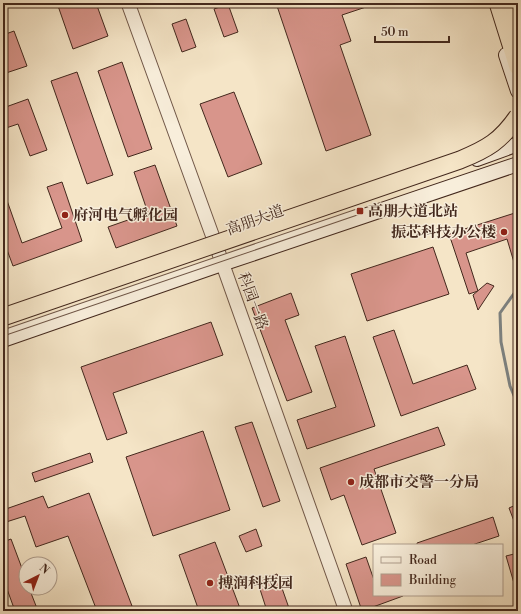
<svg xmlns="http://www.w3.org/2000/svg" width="521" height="614" viewBox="0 0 521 614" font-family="'Libre Bodoni','Noto Serif SC',serif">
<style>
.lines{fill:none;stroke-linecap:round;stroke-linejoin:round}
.stream{stroke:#7d817f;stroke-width:3}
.building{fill:#d8958b;stroke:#43281d}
.tertiary-casing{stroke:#705748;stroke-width:15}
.secondary-casing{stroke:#43281d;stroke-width:16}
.trunk-casing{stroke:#43281d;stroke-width:19}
.tertiary{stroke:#f8eedb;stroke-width:13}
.secondary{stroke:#f8eedb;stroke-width:14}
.trunk{stroke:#f5e5c7;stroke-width:17}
.service-bridge-casing{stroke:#705748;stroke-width:7;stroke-linecap:butt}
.trunk-bridge-casing{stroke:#43281d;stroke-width:19;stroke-linecap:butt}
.service-bridge{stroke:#f8eedb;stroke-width:5}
.trunk-bridge{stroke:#f5e5c7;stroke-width:17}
.poi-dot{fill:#8f2418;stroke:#f8eedb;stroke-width:1.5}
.labels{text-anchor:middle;stroke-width:3;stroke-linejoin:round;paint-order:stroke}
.poi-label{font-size:15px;font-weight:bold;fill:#43281d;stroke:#f8eedb;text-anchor:start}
.street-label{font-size:15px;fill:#43281d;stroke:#f8eedb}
</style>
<rect width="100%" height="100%" fill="#f5e5c7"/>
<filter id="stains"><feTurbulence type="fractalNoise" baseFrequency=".005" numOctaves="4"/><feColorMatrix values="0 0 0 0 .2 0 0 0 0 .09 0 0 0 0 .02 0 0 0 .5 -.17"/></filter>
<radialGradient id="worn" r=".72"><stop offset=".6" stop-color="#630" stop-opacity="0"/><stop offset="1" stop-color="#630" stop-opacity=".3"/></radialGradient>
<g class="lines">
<path class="stream" d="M518 290 515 292 500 313 501 342 510 386 518 405"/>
</g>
<g class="building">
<path d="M57 3H96L108 36 73 49Z"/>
<path d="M276 3H374L375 4 342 15 351 41 340 45 371 135 326 151Z"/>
<path d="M228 4 238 32 224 37 214 9Z"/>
<path d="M186 19 196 47 182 52 172 24Z"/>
<path d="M14 31 27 66 3 74V35Z"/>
<path d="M122 62 152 149 128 157 98 71Z"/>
<path d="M77 72 113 175 87 184 51 81Z"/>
<path d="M234 92 262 164 228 177 200 104Z"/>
<path d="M28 99 47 150 30 156 18 124 3 129V108Z"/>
<path d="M155 165 177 226 116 248 108 227 148 213 134 172Z"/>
<path d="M62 182 82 241 13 266 3 239V192H4L22 243 62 228 47 187Z"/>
<path d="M518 212V269H516L507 239 466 253 478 291 469 294 449 234Z"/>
<path d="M433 247 449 294 367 321 351 274Z"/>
<path d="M487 283 494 286 478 310 473 295Z"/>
<path d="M291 293 299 315 285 320 312 392 287 401 252 308Z"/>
<path d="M211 322 223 355 113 393 127 433 107 440 81 367Z"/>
<path d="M394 330 413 384 467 365 476 389 401 416 373 337Z"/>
<path d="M345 336 375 426 307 449 297 420 336 407 315 346Z"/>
<path d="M252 422 280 501 263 507 235 427Z"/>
<path d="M438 427 445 445 374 469 396 533 362 545 344 495 331 500 320 468Z"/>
<path d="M203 431 230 510 153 536 126 457Z"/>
<path d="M90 453 93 462 35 482 32 473Z"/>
<path d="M89 493 132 606 118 611H97L68 536 36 547 25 516 3 523V510L43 496 48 508Z"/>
<path d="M518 504V528L517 529 509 508Z"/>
<path d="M493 517 499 536 472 545H417V543Z"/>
<path d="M256 529 262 546 246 552 239 536Z"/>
<path d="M11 539 26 579V588H29L38 611H15L3 578V542Z"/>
<path d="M215 542 241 611H199L179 555Z"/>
<path d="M518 553V590H516L506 556Z"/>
<path d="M366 557 374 580V595H403V596L362 611 346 564Z"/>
<path d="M277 574 290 611H267L257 580Z"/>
</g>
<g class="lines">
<g class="tertiary-casing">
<path id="tertiary" d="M128 3 218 251 346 611"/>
</g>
<g class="secondary-casing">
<g id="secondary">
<path d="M506 55 518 91"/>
<path d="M477 159 518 144"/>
<path d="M3 340 222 264 518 164"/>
</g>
</g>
<g class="trunk-casing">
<g id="trunk">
<path d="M498 3 518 67"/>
<path d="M513 3 518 18"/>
</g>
</g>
<use href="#tertiary" class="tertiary"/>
<use href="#secondary" class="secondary"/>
<use href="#trunk" class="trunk"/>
<g class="service-bridge-casing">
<path id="service-bridge" d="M3 333 360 211"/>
</g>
<g class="trunk-bridge-casing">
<path id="trunk-bridge" d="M3 317 460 160C487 149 501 141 518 116"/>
</g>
<use href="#service-bridge" class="service-bridge"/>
<use href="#trunk-bridge" class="trunk-bridge"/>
</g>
<g class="poi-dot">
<rect x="356" y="207" width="8" height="8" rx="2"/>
<circle cx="65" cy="215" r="4"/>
<circle cx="504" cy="232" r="4"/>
<circle cx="351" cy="482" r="4"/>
<circle cx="210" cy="583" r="4"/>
</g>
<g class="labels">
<g class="poi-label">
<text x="368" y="216">高朋大道北站</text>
<text x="73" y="220">府河电气孵化园</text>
<text x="496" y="237" text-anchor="end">振芯科技办公楼</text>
<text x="359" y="487">成都市交警一分局</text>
<text x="218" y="588">搏润科技园</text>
</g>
<g class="street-label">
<text transform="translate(255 220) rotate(-20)" y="5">高朋大道</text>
<text transform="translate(253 301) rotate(70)" y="5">科园一路</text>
</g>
</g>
<rect width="521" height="614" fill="none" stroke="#f5e5c7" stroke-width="16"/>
<rect x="4" y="4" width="513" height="606" fill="none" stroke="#43281d" stroke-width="2"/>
<rect x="8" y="8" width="505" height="598" fill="none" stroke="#43281d"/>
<rect x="373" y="544" width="130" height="52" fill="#f8eedb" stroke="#b09f8f"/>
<rect x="381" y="557" width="20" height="6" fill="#f8eedb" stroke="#b09f8f"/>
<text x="409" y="564" font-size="12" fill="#43281d">Road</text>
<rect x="381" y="574" width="20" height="12" fill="#d8958b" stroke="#b09f8f"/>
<text x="409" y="584" font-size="12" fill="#43281d">Building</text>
<g transform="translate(38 576) rotate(42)"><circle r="19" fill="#f8eedb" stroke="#b09f8f"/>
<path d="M0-3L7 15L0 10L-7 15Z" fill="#8f2418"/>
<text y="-6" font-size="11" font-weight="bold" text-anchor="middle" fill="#43281d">N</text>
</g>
<path d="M375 36v6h74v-6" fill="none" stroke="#43281d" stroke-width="2"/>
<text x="381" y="36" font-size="12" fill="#43281d" stroke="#f8eedb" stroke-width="3" paint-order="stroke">50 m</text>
<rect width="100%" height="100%" filter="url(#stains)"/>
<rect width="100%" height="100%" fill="url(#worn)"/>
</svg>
